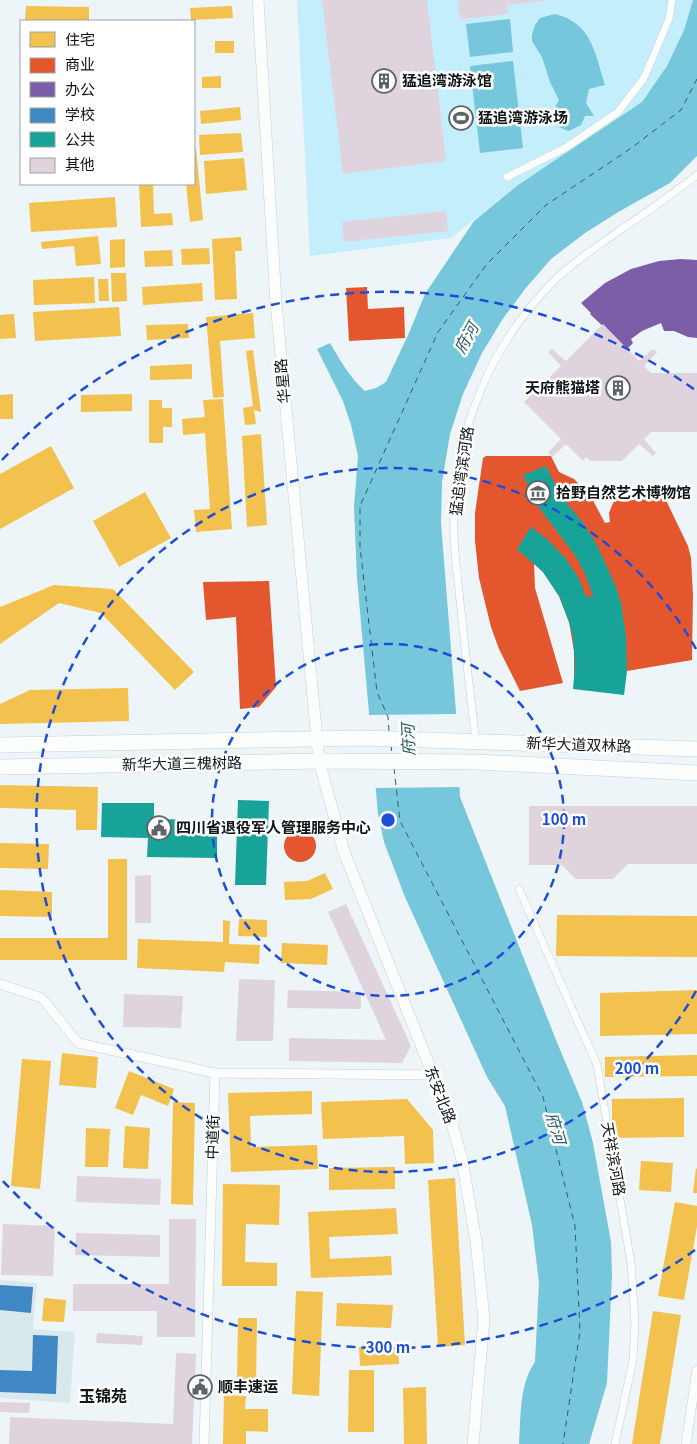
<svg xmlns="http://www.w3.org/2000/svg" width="697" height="1444" viewBox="0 0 697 1444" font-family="Georgia,'Noto Sans SC',serif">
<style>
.built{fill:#d8e8ed}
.green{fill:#c4eefb}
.water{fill:#76c7db}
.pier{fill:#edf5f8}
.homes{fill:#f2c14e}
.shops{fill:#e4572e}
.offices{fill:#7b5ea7}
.schools{fill:#3f88c5}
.public{fill:#17a398}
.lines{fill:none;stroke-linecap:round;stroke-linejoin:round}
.ferry{stroke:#2e5d69;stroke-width:1;stroke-dasharray:6 5;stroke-linecap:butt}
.building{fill:#dfd4de}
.pedestrian-casing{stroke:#c8cfd2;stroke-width:8}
.minor-casing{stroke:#c8cfd2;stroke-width:10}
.tertiary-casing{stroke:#c8cfd2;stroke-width:12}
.primary-casing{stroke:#c8cfd2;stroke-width:16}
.pedestrian{stroke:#fcfefe;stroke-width:7}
.minor{stroke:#fcfefe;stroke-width:9}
.tertiary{stroke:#fcfefe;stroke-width:11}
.primary{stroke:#fcfefe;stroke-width:15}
.ring{fill:none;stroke:#1d4ed8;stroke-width:2.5;stroke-dasharray:9 6}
.labels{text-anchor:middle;stroke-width:5;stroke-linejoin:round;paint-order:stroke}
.poi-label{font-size:15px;font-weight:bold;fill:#101517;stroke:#fff;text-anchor:start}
.street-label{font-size:15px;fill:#101517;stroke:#fff}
.water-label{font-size:16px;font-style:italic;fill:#2e5d69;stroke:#fff}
.neighbourhood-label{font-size:16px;font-weight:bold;fill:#101517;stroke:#fff}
.centre{fill:#1d4ed8;stroke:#fff;stroke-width:2.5}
.ring-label{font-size:15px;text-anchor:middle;font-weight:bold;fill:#1d4ed8;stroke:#fff;stroke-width:5;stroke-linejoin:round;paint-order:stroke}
</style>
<rect width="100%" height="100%" fill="#edf5f8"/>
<path class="built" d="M0 1280 37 1283 33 1329 75 1332 70 1403 0 1398Z"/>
<path class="green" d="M297 0H693L684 30 667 66 642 102 518 185 451 238 310 256Z"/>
<g class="water">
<path d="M693 0H697V156L670 183 620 211 585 233 551 259 525 289 502 320 482 353 463 394 450 434 442 482 441 523 456 712 460 797 556 1040 582 1102 593 1143 611 1242 612 1275 607 1383 589 1444H519C521 1418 519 1384 535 1362L539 1283 532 1225 505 1106 487 1077 405 897 384 842 378 814 357 578 354 507 358 456 351 425 343 401 317 349 330 343C340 360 350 378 365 391L376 388 386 382 409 333 425 294 474 221 518 185 642 102 667 66 684 30Z"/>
<path d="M555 14C592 23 595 53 605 85L589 89 586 103 594 116H585L581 125 569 131C550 126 550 115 559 100L550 82 542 57 532 41V35L535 25 540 18Z"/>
<path d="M510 19 513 52 470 57 466 24Z"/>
<path d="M513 61 523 148 480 153 470 66Z"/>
</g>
<path class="pier" d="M458 714 462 787 372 788 367 715Z"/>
<g class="homes">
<path d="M26 6 89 7V21H25Z"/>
<path d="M232 6 233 18 191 20 190 8Z"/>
<rect x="215" y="41" width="19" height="12"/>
<path d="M221 76V88H202V77Z"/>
<path d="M240 107 241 120 201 124 200 111Z"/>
<path d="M241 133 243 152 200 155 199 135Z"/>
<path d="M194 148H196L203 220 190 222 186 184H194Z"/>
<path d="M244 158 247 190 206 194 204 161Z"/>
<path d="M139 184H153L154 214 172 213 173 225 141 227Z"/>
<path d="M115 197 117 227 31 232 29 203Z"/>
<path d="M98 236 101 264 76 266 74 246 42 249 41 242Z"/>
<path d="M241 237 242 251H235L237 299 215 300 212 239Z"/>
<path d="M125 239V267L110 268V240Z"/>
<path d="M209 248 210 264 182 265 181 249Z"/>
<path d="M172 250 173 266 145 267 144 251Z"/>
<path d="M111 273H126L127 301 112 302Z"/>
<path d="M94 277 95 303 34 305 33 280Z"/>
<path d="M98 279H108L109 301H99Z"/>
<path d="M202 283 203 301 143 305 142 287Z"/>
<path d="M119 307 121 336 35 341 33 312Z"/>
<path d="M253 313 255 338 220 341 224 397 213 398 206 317Z"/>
<path d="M14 314 16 338 0 339V315Z"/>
<path d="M188 324 189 338 147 340 146 325Z"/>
<path d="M253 350 261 412 254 410 256 424 245 425 243 408 253 406 246 351Z"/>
<path d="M192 364V379L150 380V366Z"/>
<path d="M13 394V419H0V395Z"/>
<path d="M132 394V411L81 412V395Z"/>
<path d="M223 399 232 529 196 532 194 510 210 509 205 433 183 435 182 419 205 417 203 400Z"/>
<path d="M149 400H162V408H172V427H163V443H149Z"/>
<path d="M261 434 267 525 247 527 242 436Z"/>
<path d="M51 446 74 488 0 529V474Z"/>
<path d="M145 492 171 538 119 567 93 521Z"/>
<path d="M54 585 113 589 194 672 175 690 101 613 59 603 0 644V607Z"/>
<path d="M128 688 129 721 0 724V704L30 690Z"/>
<path d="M0 785 98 787 97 830H76V810L0 808Z"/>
<path d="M0 843 49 844 48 869 0 868Z"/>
<path d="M108 859H127V960H0V938H108Z"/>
<path d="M325 873 333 889 311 899 285 900 284 882 307 881Z"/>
<path d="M0 890 52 892V917L0 916Z"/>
<path d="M557 915 697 916V957L556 956Z"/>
<path d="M239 919 267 920V937L238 936Z"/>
<path d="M223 920 230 921 229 944 260 945 259 964 225 962 224 972 137 968 138 939 223 942Z"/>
<path d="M282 943 328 945 327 965 281 963Z"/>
<path d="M697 990V1034L600 1036V993Z"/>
<path d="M62 1053 98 1057 96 1088 59 1085Z"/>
<path d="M697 1055V1076L605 1077V1057Z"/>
<path d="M22 1059 51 1061 40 1189 11 1186Z"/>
<path d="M129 1071 174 1089 168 1106 141 1095 133 1115 115 1108Z"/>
<path d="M312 1091V1114L250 1116 251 1147 317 1145 318 1169 231 1172 228 1093Z"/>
<path d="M684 1098V1137L612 1138V1099Z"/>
<path d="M407 1099 433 1130 434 1163 405 1164 404 1136 323 1139 321 1102Z"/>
<path d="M173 1102 195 1103 193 1205 171 1204Z"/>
<path d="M125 1126 150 1128 148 1169 123 1168Z"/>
<path d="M86 1128 110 1129 108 1167H85Z"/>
<path d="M641 1161 673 1163 671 1192 639 1190Z"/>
<path d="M395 1167V1189L329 1190V1168Z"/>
<path d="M696 1168 697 1169V1193H693Z"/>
<path d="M455 1178 465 1345 438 1347 428 1180Z"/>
<path d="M223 1184 280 1185 279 1225 246 1224 245 1262 277 1263V1286H222Z"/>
<path d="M675 1202 697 1206V1226L684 1300 658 1296Z"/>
<path d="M396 1208 398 1234 329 1237 330 1259 391 1256 392 1275 311 1278 308 1212Z"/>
<path d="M296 1291 323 1292 319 1396 292 1394Z"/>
<path d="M44 1298 66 1300 64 1322 42 1321Z"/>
<path d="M337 1303 393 1305 391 1328 336 1326Z"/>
<path d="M653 1311 681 1315 660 1444H632Z"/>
<path d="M238 1318H257L256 1385H237Z"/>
<path d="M398 1345 399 1364 360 1366 359 1347Z"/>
<path d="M349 1370H374V1432H348Z"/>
<path d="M426 1387 427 1444H404L403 1388Z"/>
<path d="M224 1395 246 1396 245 1409H268V1432L246 1431V1444H223Z"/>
</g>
<g class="shops">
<path d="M367 287 368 309 404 307 405 338 349 341 346 288Z"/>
<path d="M486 456H551L559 472 574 479 590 495 605 523 610 522 609 513 613 503 627 490 645 485 658 489 664 496 688 546 691 558 693 595 692 660 574 680V651L569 622 559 596 543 572 534 563 535 588 563 683 520 691 499 649 491 627 479 578 475 541V513L483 458Z"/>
<path d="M269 581 276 687 259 707 240 709 236 617 206 620 203 582Z"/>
<circle cx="300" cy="846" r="16"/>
</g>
<path class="offices" d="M681 259 697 260V338L688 337 674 331H664L661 323 642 331 631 339 633 343 627 349 590 314 591 313 581 303 605 283 631 269 659 261Z"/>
<g class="schools">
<path d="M0 1285 33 1287 31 1313 0 1310Z"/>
<path d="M33 1335 58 1336 56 1394 0 1392V1370L32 1371Z"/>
</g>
<g class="public">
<path d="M546 466 561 496 584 524 598 547 616 587 621 603 626 636 627 671 624 695 573 689 575 667 573 637 569 622 559 596 543 572 517 549 531 527 548 540 565 558 578 577 587 598 593 595 585 574 577 558 537 505 523 475Z"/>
<path d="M238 800 269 801 266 885H235Z"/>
<path d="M102 803H154V819L217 820V858L147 857 148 838 101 837Z"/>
</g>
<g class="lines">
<g class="ferry">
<path d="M389 731 388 717 377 692 360 547V506L438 332 486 265 546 205 630 149 681 110 697 79"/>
<path d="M391 745 392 754"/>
<path d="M394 768 400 821 543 1097 575 1226 580 1331 563 1444"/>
</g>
</g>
<g class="building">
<path d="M322 0H427L446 161 343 174Z"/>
<path d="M458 0H543V1L507 5 508 14 460 19Z"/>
<path d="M446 211 448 231 344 242 342 222Z"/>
<path d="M603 324 639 361 653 349 657 352 644 366 651 373H697V432H651L644 439 656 453 653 456 639 444 622 461H590L586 457 583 461 566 444 552 457 548 453 561 439 524 402 561 366 548 352 552 349 566 361Z"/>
<path d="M529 806H697V864H628L613 879H576L562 865H529Z"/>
<path d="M151 875V923H135V876Z"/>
<path d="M346 904 411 1046 402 1063 289 1061V1038L386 1040 328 912Z"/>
<path d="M239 979 275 980 273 1041H236Z"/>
<path d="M288 990 361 992V1009L287 1008Z"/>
<path d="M124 994 183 996 181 1028 123 1027Z"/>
<path d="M77 1176 161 1179 160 1205 76 1202Z"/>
<path d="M169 1219H196L195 1337H157V1311H73V1284H169Z"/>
<path d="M3 1224 55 1226 53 1276 1 1275Z"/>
<path d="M76 1233 160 1235V1257L75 1255Z"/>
<path d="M97 1333 143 1336 142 1345 96 1343Z"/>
<path d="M176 1353 196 1354 192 1444H9L10 1417 173 1424Z"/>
<path d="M0 1402 30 1403 29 1413 0 1412Z"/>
</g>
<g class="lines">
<g class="pedestrian-casing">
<g id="pedestrian">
<path d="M507 177 567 147 618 112 644 78 669 19 672 0"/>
<path d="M476 742C470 692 464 642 459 591 457 571 454 551 454 531 451 436 491 341 559 276 578 259 599 245 620 230 646 213 672 194 697 175"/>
<path d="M519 889 597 1065 631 1263 635 1322 633 1360 615 1444"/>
</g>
</g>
<g class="minor-casing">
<g id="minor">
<path d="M0 984 42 998 78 1043 215 1073 433 1075"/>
<path d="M204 1444 215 1073"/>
<path d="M686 1444 697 1370"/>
</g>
</g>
<g class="tertiary-casing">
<path id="tertiary" d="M258 0 276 303 319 761 344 852 451 1120 462 1160 476 1241 484 1319 473 1444"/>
</g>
<g class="primary-casing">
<g id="primary">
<path d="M0 745 363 738 697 749"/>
<path d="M0 767 319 761 477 762 697 773"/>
</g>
</g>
<use href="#pedestrian" class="pedestrian"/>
<use href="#minor" class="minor"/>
<use href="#tertiary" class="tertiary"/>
<use href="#primary" class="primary"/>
</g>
<g class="ring">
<circle cx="388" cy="820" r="176"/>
<path d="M696 991A352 352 0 1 1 696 649"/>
<path d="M695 1250A528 528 0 0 1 2 1180M2 460A528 528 0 0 1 695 390"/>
</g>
<defs>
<g id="building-ring" transform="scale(1.25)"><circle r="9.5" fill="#fff" stroke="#5d6366" stroke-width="1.5"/><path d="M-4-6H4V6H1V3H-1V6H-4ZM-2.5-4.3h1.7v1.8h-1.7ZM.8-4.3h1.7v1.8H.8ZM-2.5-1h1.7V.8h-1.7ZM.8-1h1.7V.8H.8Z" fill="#5d6366"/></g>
<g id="stadium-ring" transform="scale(1.25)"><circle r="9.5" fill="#fff" stroke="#5d6366" stroke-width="1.5"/><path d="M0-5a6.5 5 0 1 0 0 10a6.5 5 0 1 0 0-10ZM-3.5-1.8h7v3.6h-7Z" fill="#5d6366"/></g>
<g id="museum-ring" transform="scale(1.25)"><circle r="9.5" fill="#fff" stroke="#5d6366" stroke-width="1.5"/><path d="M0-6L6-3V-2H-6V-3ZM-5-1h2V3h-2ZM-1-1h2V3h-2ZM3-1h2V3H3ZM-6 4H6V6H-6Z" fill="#5d6366"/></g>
<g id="civic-ring" transform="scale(1.25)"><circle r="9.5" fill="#fff" stroke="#5d6366" stroke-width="1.5"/><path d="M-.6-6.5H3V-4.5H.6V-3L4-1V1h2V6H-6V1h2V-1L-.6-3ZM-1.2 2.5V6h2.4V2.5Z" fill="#5d6366"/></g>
</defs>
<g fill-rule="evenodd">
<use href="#building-ring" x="384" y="81"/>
<use href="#stadium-ring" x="461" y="118"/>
<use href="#building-ring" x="618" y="388"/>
<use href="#museum-ring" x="538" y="493"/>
<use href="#civic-ring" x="159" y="828"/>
<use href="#civic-ring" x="200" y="1387"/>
</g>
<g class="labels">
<g class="poi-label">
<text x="402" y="86">猛追湾游泳馆</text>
<text x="478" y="123">猛追湾游泳场</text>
<text x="600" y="393" text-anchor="end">天府熊猫塔</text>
<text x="556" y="498">拾野自然艺术博物馆</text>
<text x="176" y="833">四川省退役军人管理服务中心</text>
<text x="218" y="1392">顺丰速运</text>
</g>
<g class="street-label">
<text transform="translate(283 381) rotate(-95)" y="5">华星路</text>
<text transform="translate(462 471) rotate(-82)" y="5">猛追湾滨河路</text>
<text transform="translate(579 745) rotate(2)" y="5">新华大道双林路</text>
<text transform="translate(182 764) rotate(-1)" y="5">新华大道三槐树路</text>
<text transform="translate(440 1095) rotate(69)" y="5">东安北路</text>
<text transform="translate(213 1137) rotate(-88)" y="5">中道街</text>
<text transform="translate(613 1159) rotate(80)" y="5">天祥滨河路</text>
</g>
<g class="water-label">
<text transform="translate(466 338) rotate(-61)" y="6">府河</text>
<text transform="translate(408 740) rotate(-92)" y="6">府河</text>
<text transform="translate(556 1128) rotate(74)" y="6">府河</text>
</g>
<g class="neighbourhood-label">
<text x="103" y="1402">玉锦苑</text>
</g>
</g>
<circle cx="388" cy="820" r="8" class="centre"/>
<g class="ring-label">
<text x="564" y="825">100 m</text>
<text x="637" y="1074">200 m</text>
<text x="388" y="1353">300 m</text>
</g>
<rect x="20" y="20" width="175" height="165" fill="#ffffff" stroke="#9fa1a2"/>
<rect x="30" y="32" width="25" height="15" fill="#f2c14e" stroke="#9fa1a2"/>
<text x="65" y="45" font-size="15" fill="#101517">住宅</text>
<rect x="30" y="58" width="25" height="15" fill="#e4572e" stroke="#9fa1a2"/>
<text x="65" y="70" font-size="15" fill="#101517">商业</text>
<rect x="30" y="82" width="25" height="15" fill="#7b5ea7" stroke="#9fa1a2"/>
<text x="65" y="95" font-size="15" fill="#101517">办公</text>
<rect x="30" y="108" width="25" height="15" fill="#3f88c5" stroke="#9fa1a2"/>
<text x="65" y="120" font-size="15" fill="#101517">学校</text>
<rect x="30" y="132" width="25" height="15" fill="#17a398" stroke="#9fa1a2"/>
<text x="65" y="145" font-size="15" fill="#101517">公共</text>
<rect x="30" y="158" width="25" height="15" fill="#dfd4de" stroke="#9fa1a2"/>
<text x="65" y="170" font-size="15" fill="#101517">其他</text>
</svg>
